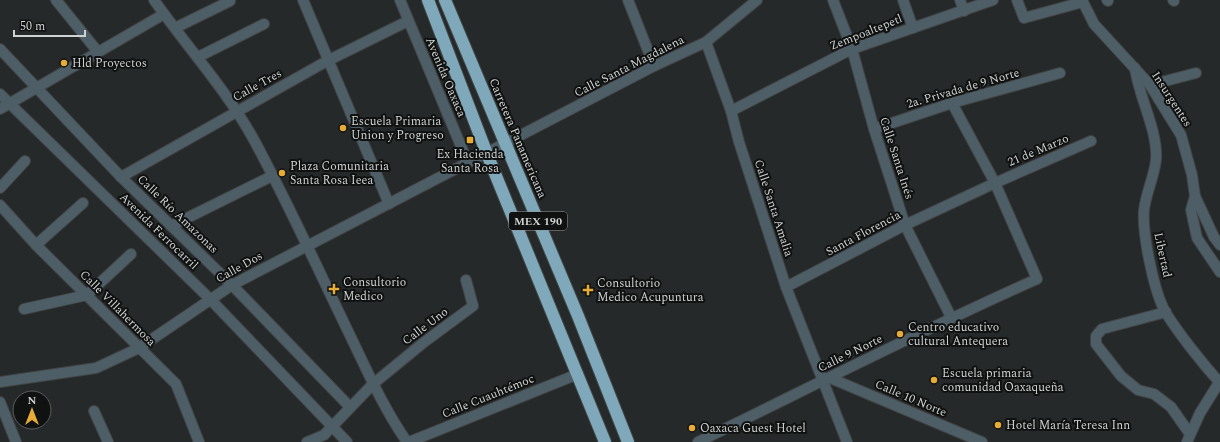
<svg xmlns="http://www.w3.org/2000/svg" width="1220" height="442" viewBox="0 0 1220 442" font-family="Spectral,serif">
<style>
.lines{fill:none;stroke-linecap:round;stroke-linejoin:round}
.minor-casing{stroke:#414444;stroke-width:12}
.highway-casing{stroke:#414444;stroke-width:14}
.minor{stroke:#4e5e66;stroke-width:10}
.highway{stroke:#7fa9ba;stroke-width:12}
.poi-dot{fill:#e7ac36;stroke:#101111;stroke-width:1.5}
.labels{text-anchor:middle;stroke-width:4;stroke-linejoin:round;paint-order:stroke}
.shield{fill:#101111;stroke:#969898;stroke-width:1}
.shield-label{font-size:11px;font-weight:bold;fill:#cfd2d2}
.street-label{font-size:12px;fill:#cfd2d2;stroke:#101111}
.poi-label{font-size:12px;fill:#cfd2d2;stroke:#101111;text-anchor:start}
</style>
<rect width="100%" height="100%" fill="#262929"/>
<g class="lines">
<g class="minor-casing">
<g id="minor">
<path d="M56 0 98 52"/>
<path d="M154 0C187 47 226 89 254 140 287 201 316 265 346 327 365 366 382 406 407 442"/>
<path d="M303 0 389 204"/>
<path d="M400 0 468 163"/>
<path d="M628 0 654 66"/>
<path d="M833 0 852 49 874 129 905 225 951 317"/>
<path d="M903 0 913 28"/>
<path d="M960 0 964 11"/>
<path d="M1017 0 1024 18 1083 2"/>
<path d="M1082 0 1094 24 1150 85 1181 135 1192 175 1195 196 1191 210 1197 238 1220 272"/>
<path d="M1107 0 1108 1"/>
<path d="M1173 0 1174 1"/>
<path d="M175 28 230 1"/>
<path d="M706 42 731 111 739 142 786 287 847 442"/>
<path d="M0 49 121 177 232 285 350 407"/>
<path d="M198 57 264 24"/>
<path d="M1135 68C1139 98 1158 130 1156 160 1154 177 1146 193 1144 210 1142 233 1154 293 1166 313 1179 334 1203 364 1220 383"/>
<path d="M1150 85 1196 73"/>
<path d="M0 94 210 299 347 442"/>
<path d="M0 109 164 14"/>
<path d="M731 111 852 49 993 0"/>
<path d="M874 129 952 103 1060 73"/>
<path d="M121 177 327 61 408 21"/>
<path d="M0 188 25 161"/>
<path d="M1195 196 1214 237 1220 245"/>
<path d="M0 205 36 245 176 384 199 442"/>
<path d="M171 226 272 176"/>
<path d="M36 245 83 203"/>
<path d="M786 287 905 225 995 183 1091 141"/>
<path d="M24 309 87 295 131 254"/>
<path d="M1166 312 1102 329 1096 336V344L1121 376 1138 390 1154 394 1171 407 1190 434"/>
<path d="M830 378 982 442"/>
<path d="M0 382 96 368 139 348 232 285 654 66 706 42 757 0"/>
<path d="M0 402 16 442"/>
<path d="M94 411 108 442"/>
<path d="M307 442 324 435 373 384 423 343 473 306 466 280"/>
<path d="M409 442 578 374"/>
<path d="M698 442C811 387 922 330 1037 279L995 183 952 103"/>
<path d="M1187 442 1200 413 1220 381"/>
</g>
</g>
<g class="highway-casing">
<g id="highway">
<path d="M428 0 487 154 605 442"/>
<path d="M445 0 578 316 628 442"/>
</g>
</g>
<use href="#minor" class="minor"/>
<use href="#highway" class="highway"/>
</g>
<g class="poi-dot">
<circle cx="64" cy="63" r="4"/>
<circle cx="343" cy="128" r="4"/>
<rect x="466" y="136" width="8" height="8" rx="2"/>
<circle cx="282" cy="173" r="4"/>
<path d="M332 283h4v4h4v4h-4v4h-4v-4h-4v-4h4z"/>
<path d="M586 284h4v4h4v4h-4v4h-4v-4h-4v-4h4z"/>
<circle cx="900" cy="334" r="4"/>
<circle cx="934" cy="380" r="4"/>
<circle cx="998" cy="425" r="4"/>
<circle cx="692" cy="428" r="4"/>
</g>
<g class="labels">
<rect class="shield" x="509" y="212" width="58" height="18" rx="3"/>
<g class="shield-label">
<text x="538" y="225">MEX 190</text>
</g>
<g class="street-label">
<text transform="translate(866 32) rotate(-22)" y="4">Zempoaltepetl</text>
<text transform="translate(629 66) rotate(-27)" y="4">Calle Santa Magdalena</text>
<text transform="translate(446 77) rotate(67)" y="4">Avenida Oaxaca</text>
<text transform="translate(257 85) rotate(-29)" y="4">Calle Tres</text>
<text transform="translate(963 88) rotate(-16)" y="4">2a. Privada de 9 Norte</text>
<text transform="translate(1172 99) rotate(57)" y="4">Insurgentes</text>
<text transform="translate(518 138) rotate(67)" y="4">Carretera Panamericana</text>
<text transform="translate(1038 150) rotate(-23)" y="4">21 de Marzo</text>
<text transform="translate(897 158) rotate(72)" y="4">Calle Santa Inés</text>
<text transform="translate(774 208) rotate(72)" y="4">Calle Santa Amalia</text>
<text transform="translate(178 214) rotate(44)" y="4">Calle Río Amazonas</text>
<text transform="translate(159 231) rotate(44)" y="4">Avenida Ferrocarril</text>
<text transform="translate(863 233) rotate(-28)" y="4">Santa Florencia</text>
<text transform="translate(1163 255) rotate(78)" y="4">Libertad</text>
<text transform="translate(239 267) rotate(-29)" y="4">Calle Dos</text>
<text transform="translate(118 308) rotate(45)" y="4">Calle Villahermosa</text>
<text transform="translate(425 326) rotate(-37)" y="4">Calle Uno</text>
<text transform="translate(850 353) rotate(-26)" y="4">Calle 9 Norte</text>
<text transform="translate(488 396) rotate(-22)" y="4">Calle Cuauhtémoc</text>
<text transform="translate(911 398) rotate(23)" y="4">Calle 10 Norte</text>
</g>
<g class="poi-label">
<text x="72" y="67">Hld Proyectos</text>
<text x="351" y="125">Escuela Primaria<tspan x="351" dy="14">Union y Progreso</tspan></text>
<text x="470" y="158" text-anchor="middle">Ex Hacienda<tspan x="470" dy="14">Santa Rosa</tspan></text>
<text x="290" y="170">Plaza Comunitaria<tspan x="290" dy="14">Santa Rosa Ieea</tspan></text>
<text x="343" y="286">Consultorio<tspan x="343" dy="14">Medico</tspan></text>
<text x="597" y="287">Consultorio<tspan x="597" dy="14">Medico Acupuntura</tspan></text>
<text x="908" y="331">Centro educativo<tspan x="908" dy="14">cultural Antequera</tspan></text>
<text x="942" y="377">Escuela primaria<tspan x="942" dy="14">comunidad Oaxaqueña</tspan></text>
<text x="1006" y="429">Hotel María Teresa Inn</text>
<text x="700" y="432">Oaxaca Guest Hotel</text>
</g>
</g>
<g transform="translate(32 410)"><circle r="19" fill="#101111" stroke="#5c5e5e"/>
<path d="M0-3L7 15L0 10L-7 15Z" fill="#e7ac36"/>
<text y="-6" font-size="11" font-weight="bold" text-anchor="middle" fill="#cfd2d2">N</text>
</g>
<path d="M14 30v6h71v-6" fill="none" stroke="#cfd2d2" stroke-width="2"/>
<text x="20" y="30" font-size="12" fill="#cfd2d2" stroke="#101111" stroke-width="3" paint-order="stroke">50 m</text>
</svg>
